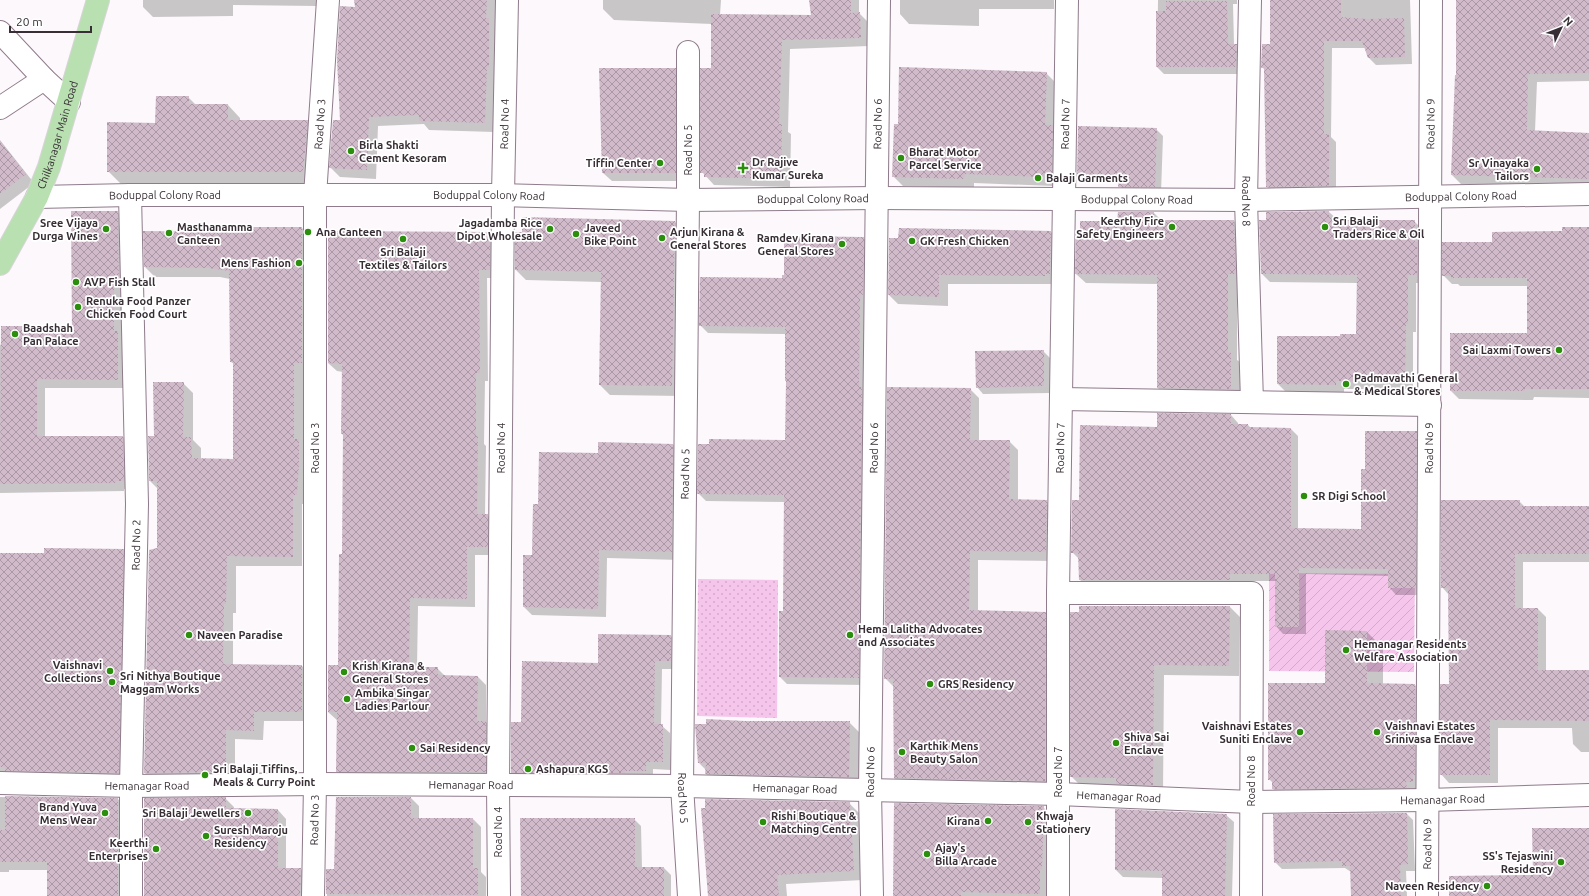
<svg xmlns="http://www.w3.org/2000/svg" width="1589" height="896" viewBox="0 0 1589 896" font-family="Ubuntu,sans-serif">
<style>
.grass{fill:url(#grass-dots)}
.garden{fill:url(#garden-furrows)}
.shadow{fill:#0003}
.building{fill:url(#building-cross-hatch)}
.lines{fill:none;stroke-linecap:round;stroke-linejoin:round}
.minor-casing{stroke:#8f7b8b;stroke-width:24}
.major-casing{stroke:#d7d5d7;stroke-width:24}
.minor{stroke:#fff;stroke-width:22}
.major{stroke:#b8e0b0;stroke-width:22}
.poi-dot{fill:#2b8f0d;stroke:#fff;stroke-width:1.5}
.labels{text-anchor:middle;stroke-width:3.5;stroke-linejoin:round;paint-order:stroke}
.street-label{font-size:11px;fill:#372f35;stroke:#fff}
.poi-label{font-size:11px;font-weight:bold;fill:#372f35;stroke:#fff;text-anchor:start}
</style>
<defs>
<pattern id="grass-dots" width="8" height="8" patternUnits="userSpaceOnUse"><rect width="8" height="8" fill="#f5c5eb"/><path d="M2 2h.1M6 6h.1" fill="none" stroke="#d3aaca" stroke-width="1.8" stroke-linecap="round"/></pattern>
<pattern id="garden-furrows" width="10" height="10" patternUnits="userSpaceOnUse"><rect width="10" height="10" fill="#f5c5eb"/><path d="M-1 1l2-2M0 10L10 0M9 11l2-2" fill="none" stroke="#d3aaca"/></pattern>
<pattern id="building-cross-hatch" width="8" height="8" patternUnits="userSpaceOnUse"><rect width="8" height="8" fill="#d1bbcb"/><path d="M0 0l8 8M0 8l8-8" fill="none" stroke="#aa98a6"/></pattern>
</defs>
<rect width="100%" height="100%" fill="#fcf8fb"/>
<path class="grass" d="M698 579 778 580 777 718 697 716Z"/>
<path class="garden" d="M1269 573 1415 574 1414 672 1269 671Z"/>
<g class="shadow">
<path d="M143 0H317V6L233 5V16L153 17 143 7Z"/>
<path d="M355 0H496L495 25 498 28 494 132 429 130 424 124 378 126 376 179 340 177 330 167 341 121 356 8Z"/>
<path d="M603 0H721L720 15 812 16 820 0H859V13L868 22 869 46 790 49 788 132 791 134 790 187 714 185 702 172 712 69V24L614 20 603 9Z"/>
<path d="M900 0H1054V9H979V26L909 24 900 14Z"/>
<path d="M1158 0H1237V4H1233L1234 45H1236L1243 52 1242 74H1164L1157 67Z"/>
<path d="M1271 0H1410L1412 64 1376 65 1369 58 1366 48H1332L1331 137 1336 142V193L1275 194 1267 187 1265 70 1262 67 1271 45Z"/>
<path d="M1456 0H1589V81L1537 82 1535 131 1589 134V187L1461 184 1452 175 1457 76Z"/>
<path d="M675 69 684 78V181H612L603 173Z"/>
<path d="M1046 73 1056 83 1053 186 974 183V188L903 186 893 176Z"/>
<path d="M188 97 196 105H228L240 118V121H307L320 134 316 185 121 184 108 171 156 124Z"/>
<path d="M1156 129 1163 136 1161 193H1126L1120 186V182L1085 181 1078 174Z"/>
<path d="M0 140 34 183 0 209Z"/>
<path d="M117 212 126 221 122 296V336L127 341V388H45V437H123L131 446 132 489H124V491L0 493V345L29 327 33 332H73Z"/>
<path d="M1329 212 1339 221H1414L1423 230 1425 283H1416V332H1413V389H1344V393L1286 392 1278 384 1341 337 1357 335V283L1270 282 1262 274 1260 221Z"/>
<path d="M1154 213 1162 221H1234L1243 231 1237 283V360L1240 362V398L1167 397 1158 388V284L1086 283 1076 274 1081 233Z"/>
<path d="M675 222 685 232 682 396 610 395 600 385 602 282 526 280 516 270Z"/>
<path d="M229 228H302L312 238V372H304V445L308 450 307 504H302V566H236V613H233V665L302 666 312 676V721H264L263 740 235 739V782L154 783 145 773 158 549V489L150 481 155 437 183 383 193 393V440L201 448V459L234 460V364L231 362 230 279 220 277H155L145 267 229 233Z"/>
<path d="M1589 228V398L1534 397 1533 400 1459 399 1451 391 1528 334V286H1460L1458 284H1452L1443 275 1493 243Z"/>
<path d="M1051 232 1060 241 1053 284H948V306L898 304 889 295 890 239Z"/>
<path d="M490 233 498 241V278H487L488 381H485L484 444 486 446 485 515H487L496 523V555H475V607L418 606 417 668H437L445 676 478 677 486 685V722L494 731V781L346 780 337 771 338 721 328 712 338 666 343 555 344 436 342 434 343 372 337 371 328 363Z"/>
<path d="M863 238 871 246 866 685 787 684 780 677 784 612 785 502 706 501 698 493 786 441V334L708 333 700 325 783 279Z"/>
<path d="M1043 351 1050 358 1051 393 983 394 977 387Z"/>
<path d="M970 389 979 398V441H1009L1018 450V500L1046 501 1055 509V561L978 560V611L1045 613 1054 622V786L903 787 894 778V687L885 678Z"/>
<path d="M1231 415 1238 423V425H1248L1251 428 1291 429 1298 436V529L1362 530 1366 470 1416 432 1424 440 1423 595H1396L1389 587V576L1306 574V634H1283L1276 626V581H1237V587H1088L1080 580V560L1072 552 1079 501 1158 428Z"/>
<path d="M673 444 681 453 680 560 607 558 606 617 532 615 524 607V556H533L539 505 599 454Z"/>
<path d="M1519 501 1525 507H1589V562H1523V609H1538L1546 617V671H1589V752H1581L1573 744 1572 728H1498V783H1449L1441 774 1450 685 1449 595 1442 587Z"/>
<path d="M123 550 131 559 127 781 0 782V554H45Z"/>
<path d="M1229 606 1240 617 1239 676 1164 675 1163 795 1082 787 1072 777V613Z"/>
<path d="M1367 632 1383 648V684L1415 685 1431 701V791L1289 805 1273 789V783L1269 779 1326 684Z"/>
<path d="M671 636 678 644V669H662L661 725 670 733 671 770 653 769V778L519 780 512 772 522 723 599 664Z"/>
<path d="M745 722H849L862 735 861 789 719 786 706 774V770L699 763Z"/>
<path d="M0 797 118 799 126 808V896H48V870H9V872H0Z"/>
<path d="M225 798 234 807V810H278L286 819V869H301L309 878V896H144Z"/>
<path d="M411 798 419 806V819H473L481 827V872L486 877V896H327V870H335Z"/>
<path d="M849 803 859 813 863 880 786 884 787 896H709Z"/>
<path d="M1043 807 1054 818 1052 896H894Z"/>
<path d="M1407 814 1413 820 1415 871H1406L1407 896H1352L1351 872 1345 868 1282 869 1275 862Z"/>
<path d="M1226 815 1234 822 1232 896H1163V878L1123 877 1116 870Z"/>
<path d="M634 819 641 826 642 868H664L671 875V896H522Z"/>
</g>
<g class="building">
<path d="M354 0H487L486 18H489V67H487L485 123 419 121V115L369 117 367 170 329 168 333 120H340L337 60 340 6 355 7Z"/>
<path d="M809 0H851V13L860 12 861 38 782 40 779 124H782L781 179 704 177V173H700V68H711V14L811 15Z"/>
<path d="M1270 0H1341V17L1367 19 1404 18 1405 57 1368 58 1362 41H1324V134H1329V186L1266 187 1264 68H1261L1262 44H1270Z"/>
<path d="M1456 0H1589V73L1528 74 1527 130 1589 133V179L1451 175 1455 75H1456Z"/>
<path d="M1166 1H1227L1228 44H1237L1236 67H1156V11H1166Z"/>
<path d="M899 67 1047 72 1045 125H1053L1052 174H1044V177L965 174 964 179 892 177 894 124H898Z"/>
<path d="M599 68H676V173H602Z"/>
<path d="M156 96H189V104H228V120H308L303 172H107V122L155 123Z"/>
<path d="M1078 126 1157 128 1155 187H1118L1119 176 1077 175Z"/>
<path d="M0 141 26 174 0 194Z"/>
<path d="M71 211H118L119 288H114V331H118V380L37 379V436H123L124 481H116V483L0 484 1 326H29V330L72 331Z"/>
<path d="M1329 211V217H1337V220H1415V242H1417V275H1408V324H1406L1405 381H1336V385L1277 384V336H1340V334H1356L1357 275 1261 274 1259 220H1266V212Z"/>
<path d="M1118 212H1154V220H1234L1236 274H1228V352H1231V389L1157 388V275L1075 274 1076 232H1080V221H1117Z"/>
<path d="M522 217 675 221 672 386 599 385 601 272 515 270V232H522Z"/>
<path d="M228 227H302V363H294V439H299V464L297 495H293V557L227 556 226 604H224L223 663 224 664 302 665V712H254V731L226 730V772L144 773 149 550 157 548V481H149L148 436H154L153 382H184L183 437H191L192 458 233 459V362H230L229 271 209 268 144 267 143 231 228 232Z"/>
<path d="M1562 227H1589V389H1525V391H1450V333H1527V278H1451V276H1442V242H1492V232L1562 231Z"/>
<path d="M899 228 1051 231 1050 274H1045V276L939 275V297L888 295 889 238H898Z"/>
<path d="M328 231 490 232V270H479L480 373H476V436H478L477 514H488V547H467V599L410 598 409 667H438V675L478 676 477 721H486V772H336L337 712H328V665H338V661L339 554H342L343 434H341L342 364 328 363Z"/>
<path d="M784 236 864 237 863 295 861 294 860 300 859 387H862L859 678 779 677V611H783L784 495 697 494 698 444H709V439L785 440 786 381H785V327L699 326 700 277 782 278V275H784Z"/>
<path d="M1044 350V386L976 388 975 351Z"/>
<path d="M887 387 971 388 970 440H1010L1009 499 1047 500 1046 552 970 551 969 610 1046 612 1045 781 894 778 893 679H884Z"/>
<path d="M1157 413 1231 414V424H1248V427L1291 428V528L1361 529V469H1365V431H1417L1416 588H1388V569L1299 568V627H1275V574H1230V580H1079L1078 553H1071L1072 500H1079V498L1080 425 1157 427Z"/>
<path d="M598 442 673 444 672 552 599 550 598 609 523 607V555H532L533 504H538L539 452 598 453Z"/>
<path d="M1441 500H1520V506H1589V554H1515V608H1538V670H1589V721L1490 720V775H1440V684H1449L1448 588H1441Z"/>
<path d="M44 548 124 549 119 773 5 771V767H0V553H44Z"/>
<path d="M1079 606H1230L1229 666 1154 665 1153 785 1116 784V778L1070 777V612H1079Z"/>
<path d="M1325 630 1367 631V683L1415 684V775H1413V782H1406L1407 788 1272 789V780H1268V683H1325Z"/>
<path d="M598 634 671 635V661H655L654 724H663V762H646V771H625V773H511V722H521L522 661 598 663Z"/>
<path d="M706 719 745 721H850L849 777 705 774 706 763H698L695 724H706Z"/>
<path d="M5 796 118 798V896H47V862H0V830H5Z"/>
<path d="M226 797V808L278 809V868H301L300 896H144V798Z"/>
<path d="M336 797H411V818H473V868H478V895L326 894V869H334Z"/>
<path d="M705 799 850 802 854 871 777 875 779 896H708L701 808H705Z"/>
<path d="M894 803 1044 806 1042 870 1040 869V894L961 892V896H893Z"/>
<path d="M1115 809 1227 814 1225 896H1162V871L1115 870Z"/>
<path d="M1407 813 1408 864 1400 865 1401 896H1351L1350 866H1342V861L1274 863 1273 814Z"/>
<path d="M520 818H635V867H664V896H521Z"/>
<path d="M1532 828H1589V896H1449V876L1533 875Z"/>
</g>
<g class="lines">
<g class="minor-casing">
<g id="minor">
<path id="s1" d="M1250 0 1246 200 1252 402"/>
<path d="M0 32 44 79 69 102"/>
<path id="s2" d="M688 52V200L682 786 689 896"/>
<path d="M0 108 44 79"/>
<path d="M130 195 137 504 131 786V896"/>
<path id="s3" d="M37 197 130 195H503L688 200 876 198 1246 200 1589 194"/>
<path d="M1061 399 1430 405"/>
<path d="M1058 593H1252L1251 896"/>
<path id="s4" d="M0 783 131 786 315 784 682 786 1058 794 1251 802 1427 800 1589 795"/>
<path id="s5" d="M313 896 315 784V196L328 0"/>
<path id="s6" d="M499 896 498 785 503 195 507 0"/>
<path id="s7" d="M872 896 870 791 879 0"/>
<path id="s8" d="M1058 896V593L1067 0"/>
<path id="s9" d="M1427 896 1431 0"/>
</g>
</g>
<g class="major-casing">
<g id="major">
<path id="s10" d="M0 264 37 197 49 167 98 0"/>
</g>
</g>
<use href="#minor" class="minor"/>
<use href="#major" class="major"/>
</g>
<g class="poi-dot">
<circle cx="351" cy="151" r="4"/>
<circle cx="901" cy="158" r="4"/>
<circle cx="660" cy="163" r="4"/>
<path d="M741 162h4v4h4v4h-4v4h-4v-4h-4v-4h4z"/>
<circle cx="1537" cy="169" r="4"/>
<circle cx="1038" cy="178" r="4"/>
<circle cx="1172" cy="227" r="4"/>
<circle cx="1325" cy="227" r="4"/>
<circle cx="106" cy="229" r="4"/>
<circle cx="550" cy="229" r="4"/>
<circle cx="308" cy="232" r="4"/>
<circle cx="169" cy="233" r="4"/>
<circle cx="576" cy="234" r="4"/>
<circle cx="662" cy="238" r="4"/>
<circle cx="403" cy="239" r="4"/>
<circle cx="912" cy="241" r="4"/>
<circle cx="842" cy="244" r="4"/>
<circle cx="299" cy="263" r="4"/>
<circle cx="76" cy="282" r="4"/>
<circle cx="78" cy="307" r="4"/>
<circle cx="15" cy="334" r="4"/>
<circle cx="1559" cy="350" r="4"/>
<circle cx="1346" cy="384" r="4"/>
<circle cx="1304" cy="496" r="4"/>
<circle cx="189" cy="635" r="4"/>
<circle cx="850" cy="635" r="4"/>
<circle cx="1346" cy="650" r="4"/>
<circle cx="110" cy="671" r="4"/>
<circle cx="344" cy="672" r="4"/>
<circle cx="112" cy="682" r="4"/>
<circle cx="930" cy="684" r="4"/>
<circle cx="347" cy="699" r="4"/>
<circle cx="1300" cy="732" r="4"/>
<circle cx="1377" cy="732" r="4"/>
<circle cx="1116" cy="743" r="4"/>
<circle cx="412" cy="748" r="4"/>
<circle cx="902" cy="752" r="4"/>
<circle cx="528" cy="769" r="4"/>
<circle cx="205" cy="775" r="4"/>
<circle cx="105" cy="813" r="4"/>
<circle cx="248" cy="813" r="4"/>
<circle cx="988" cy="821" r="4"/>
<circle cx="763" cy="822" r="4"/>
<circle cx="1028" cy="822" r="4"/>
<circle cx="206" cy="836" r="4"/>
<circle cx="156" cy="849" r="4"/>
<circle cx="927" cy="854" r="4"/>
<circle cx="1561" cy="862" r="4"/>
<circle cx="1487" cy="886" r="4"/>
</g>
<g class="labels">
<g class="street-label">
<text dy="4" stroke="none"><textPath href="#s5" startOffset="772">Road No 3</textPath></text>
<text dy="4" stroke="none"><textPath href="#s6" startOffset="772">Road No 4</textPath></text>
<text dy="4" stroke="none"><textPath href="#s7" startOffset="772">Road No 6</textPath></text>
<text dy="4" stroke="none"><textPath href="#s8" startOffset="772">Road No 7</textPath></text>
<text dy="4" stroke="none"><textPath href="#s9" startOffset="772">Road No 9</textPath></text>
<text dy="4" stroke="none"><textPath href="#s10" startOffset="142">Chilkanagar Main Road</textPath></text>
<text transform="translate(688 150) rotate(-90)" y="4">Road No 5</text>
<text dy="4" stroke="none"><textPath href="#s3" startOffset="128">Boduppal Colony Road</textPath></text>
<text dy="4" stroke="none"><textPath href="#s3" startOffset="452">Boduppal Colony Road</textPath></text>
<text dy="4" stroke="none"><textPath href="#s3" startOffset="1424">Boduppal Colony Road</textPath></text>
<text dy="4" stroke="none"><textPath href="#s3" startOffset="776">Boduppal Colony Road</textPath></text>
<text dy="4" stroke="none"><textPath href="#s3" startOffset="1100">Boduppal Colony Road</textPath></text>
<text dy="4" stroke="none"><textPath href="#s1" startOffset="201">Road No 8</textPath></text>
<text transform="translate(315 448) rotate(-90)" y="4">Road No 3</text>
<text dy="4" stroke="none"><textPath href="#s6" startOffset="448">Road No 4</textPath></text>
<text dy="4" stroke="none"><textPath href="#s7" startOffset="448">Road No 6</textPath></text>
<text dy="4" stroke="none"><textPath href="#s8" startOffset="448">Road No 7</textPath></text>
<text dy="4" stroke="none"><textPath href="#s9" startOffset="448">Road No 9</textPath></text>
<text transform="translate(685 474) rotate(-89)" y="4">Road No 5</text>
<text transform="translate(136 545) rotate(-89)" y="4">Road No 2</text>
<text dy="4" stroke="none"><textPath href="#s7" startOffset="124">Road No 6</textPath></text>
<text transform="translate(1058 772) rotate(-90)" y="4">Road No 7</text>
<text transform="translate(1251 781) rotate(-90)" y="4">Road No 8</text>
<text dy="4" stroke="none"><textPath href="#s4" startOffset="147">Hemanagar Road</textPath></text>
<text dy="4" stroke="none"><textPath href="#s4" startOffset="471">Hemanagar Road</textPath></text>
<text dy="4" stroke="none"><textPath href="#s4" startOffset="795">Hemanagar Road</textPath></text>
<text dy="4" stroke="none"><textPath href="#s4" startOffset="1119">Hemanagar Road</textPath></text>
<text dy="4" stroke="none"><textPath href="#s2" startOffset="746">Road No 5</textPath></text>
<text dy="4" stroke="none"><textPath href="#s4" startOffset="1443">Hemanagar Road</textPath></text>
<text dy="4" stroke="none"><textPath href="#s5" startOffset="76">Road No 3</textPath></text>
<text transform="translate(498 832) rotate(-90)" y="4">Road No 4</text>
<text dy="4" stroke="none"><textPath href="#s9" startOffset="52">Road No 9</textPath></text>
</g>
<g class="poi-label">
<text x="359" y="149">Birla Shakti<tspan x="359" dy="13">Cement Kesoram</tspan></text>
<text x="909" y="156">Bharat Motor<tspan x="909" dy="13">Parcel Service</tspan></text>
<text x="752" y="166">Dr Rajive<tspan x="752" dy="13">Kumar Sureka</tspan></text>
<text x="652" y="167" text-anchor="end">Tiffin Center</text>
<text x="1529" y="167" text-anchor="end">Sr Vinayaka<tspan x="1529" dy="13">Tailors</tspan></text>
<text x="1046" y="182">Balaji Garments</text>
<text x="1164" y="225" text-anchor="end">Keerthy Fire<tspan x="1164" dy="13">Safety Engineers</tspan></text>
<text x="1333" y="225">Sri Balaji<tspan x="1333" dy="13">Traders Rice &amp; Oil</tspan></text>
<text x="98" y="227" text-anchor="end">Sree Vijaya<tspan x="98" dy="13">Durga Wines</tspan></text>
<text x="542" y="227" text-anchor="end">Jagadamba Rice<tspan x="542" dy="13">Dipot Wholesale</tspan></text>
<text x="177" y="231">Masthanamma<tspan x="177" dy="13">Canteen</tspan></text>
<text x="584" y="232">Javeed<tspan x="584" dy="13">Bike Point</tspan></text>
<text x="316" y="236">Ana Canteen</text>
<text x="670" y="236">Arjun Kirana &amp;<tspan x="670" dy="13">General Stores</tspan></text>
<text x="834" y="242" text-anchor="end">Ramdev Kirana<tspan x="834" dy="13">General Stores</tspan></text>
<text x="920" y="245">GK Fresh Chicken</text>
<text x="403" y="256" text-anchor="middle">Sri Balaji<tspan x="403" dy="13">Textiles &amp; Tailors</tspan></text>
<text x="291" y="267" text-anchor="end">Mens Fashion</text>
<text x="84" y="286">AVP Fish Stall</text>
<text x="86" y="305">Renuka Food Panzer<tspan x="86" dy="13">Chicken Food Court</tspan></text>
<text x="23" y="332">Baadshah<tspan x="23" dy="13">Pan Palace</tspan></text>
<text x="1551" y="354" text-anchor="end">Sai Laxmi Towers</text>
<text x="1354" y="382">Padmavathi General<tspan x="1354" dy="13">&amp; Medical Stores</tspan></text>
<text x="1312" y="500">SR Digi School</text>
<text x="858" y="633">Hema Lalitha Advocates<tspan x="858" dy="13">and Associates</tspan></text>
<text x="197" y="639">Naveen Paradise</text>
<text x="1354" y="648">Hemanagar Residents<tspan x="1354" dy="13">Welfare Association</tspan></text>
<text x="102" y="669" text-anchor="end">Vaishnavi<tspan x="102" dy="13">Collections</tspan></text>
<text x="352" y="670">Krish Kirana &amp;<tspan x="352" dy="13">General Stores</tspan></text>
<text x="120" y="680">Sri Nithya Boutique<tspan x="120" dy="13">Maggam Works</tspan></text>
<text x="938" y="688">GRS Residency</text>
<text x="355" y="697">Ambika Singar<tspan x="355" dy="13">Ladies Parlour</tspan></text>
<text x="1292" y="730" text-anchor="end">Vaishnavi Estates<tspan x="1292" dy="13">Suniti Enclave</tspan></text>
<text x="1385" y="730">Vaishnavi Estates<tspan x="1385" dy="13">Srinivasa Enclave</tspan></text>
<text x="1124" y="741">Shiva Sai<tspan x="1124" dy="13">Enclave</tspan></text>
<text x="910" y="750">Karthik Mens<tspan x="910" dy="13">Beauty Salon</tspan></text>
<text x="420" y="752">Sai Residency</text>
<text x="213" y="773">Sri Balaji Tiffins,<tspan x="213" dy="13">Meals &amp; Curry Point</tspan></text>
<text x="536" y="773">Ashapura KGS</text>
<text x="97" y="811" text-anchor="end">Brand Yuva<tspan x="97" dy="13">Mens Wear</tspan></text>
<text x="240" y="817" text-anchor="end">Sri Balaji Jewellers</text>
<text x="771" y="820">Rishi Boutique &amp;<tspan x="771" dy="13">Matching Centre</tspan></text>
<text x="1036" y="820">Khwaja<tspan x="1036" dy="13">Stationery</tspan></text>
<text x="980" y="825" text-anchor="end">Kirana</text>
<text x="214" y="834">Suresh Maroju<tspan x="214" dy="13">Residency</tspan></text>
<text x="148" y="847" text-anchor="end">Keerthi<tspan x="148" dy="13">Enterprises</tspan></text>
<text x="935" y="852">Ajay's<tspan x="935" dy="13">Billa Arcade</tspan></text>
<text x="1553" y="860" text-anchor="end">SS's Tejaswini<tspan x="1553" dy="13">Residency</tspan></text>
<text x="1479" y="890" text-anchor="end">Naveen Residency</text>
</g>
</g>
<g transform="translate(1561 28) rotate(47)" stroke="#ffffff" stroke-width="3" paint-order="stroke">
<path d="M0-3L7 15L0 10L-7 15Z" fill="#372f35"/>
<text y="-6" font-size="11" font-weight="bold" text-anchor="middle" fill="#372f35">N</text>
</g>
<path d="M10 26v6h81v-6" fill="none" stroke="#372f35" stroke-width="2"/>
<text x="16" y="26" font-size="12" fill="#372f35" stroke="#ffffff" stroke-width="3" paint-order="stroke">20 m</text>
</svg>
